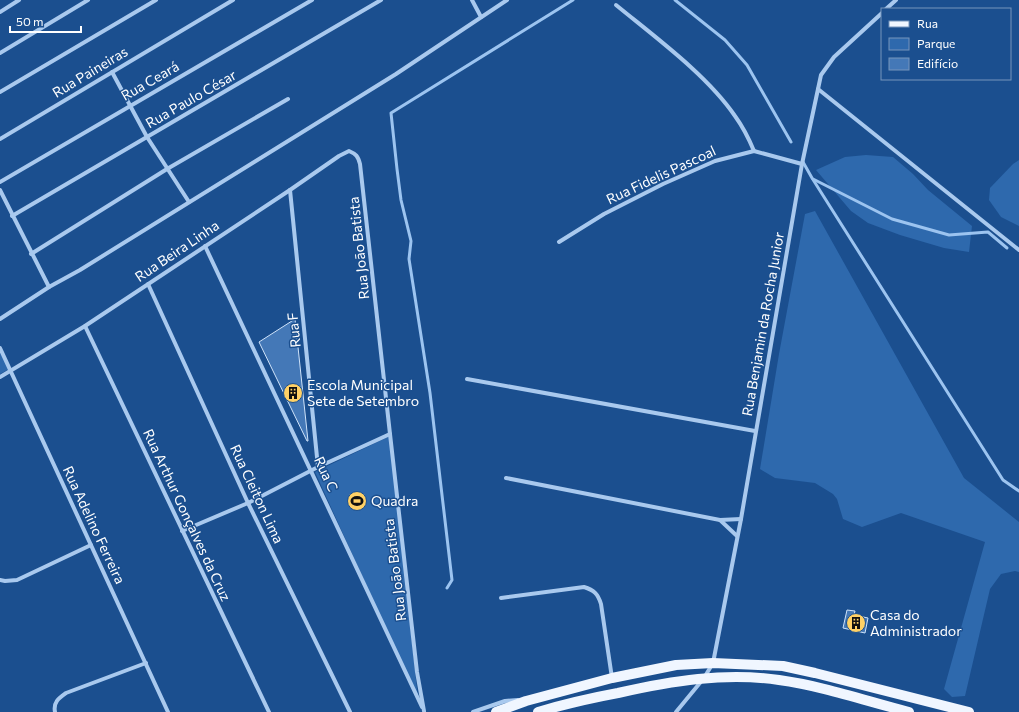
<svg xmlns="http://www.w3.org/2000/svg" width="1019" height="712" viewBox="0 0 1019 712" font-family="Commissioner,sans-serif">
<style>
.green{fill:#2e69ad}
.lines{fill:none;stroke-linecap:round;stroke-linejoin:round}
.stream{stroke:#9cc4f0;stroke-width:3}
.building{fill:#4478b7;stroke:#cfe3fa}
.street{stroke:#a9c9ee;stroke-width:4}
.primary{stroke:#f0f6ff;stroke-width:10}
.labels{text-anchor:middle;stroke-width:3;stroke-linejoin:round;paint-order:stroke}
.street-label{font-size:14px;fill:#fff;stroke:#1b4f8f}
.poi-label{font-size:14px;fill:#fff;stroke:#1b4f8f;text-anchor:start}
</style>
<rect width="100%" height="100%" fill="#1b4f8f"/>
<g class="green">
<path d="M866 155 893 157 913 174 928 190 972 226 969 252 944 248 900 235 868 223 851 211 816 170 845 157Z"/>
<path d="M1019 160V226L1001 217 989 200 990 188 1013 164Z"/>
<path d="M815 211 964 478 1019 522V572L1015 571 1001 574 990 589 965 696 952 697 944 689 985 542 901 513 862 527 843 519 837 499 833 494 815 483 775 478 760 469 779 354 805 214Z"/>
<path d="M0 353 9 369 0 374Z"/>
<path d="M390 436 418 699 315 472Z"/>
</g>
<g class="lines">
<g class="stream">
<path d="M675 0 725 40 747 65 791 142"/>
<path d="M803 162 812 178 1003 480 1019 491"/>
<path d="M813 179 892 219 949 235 988 232 1007 248"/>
<path d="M447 588 452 580 430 393 409 259 411 241 401 200 397 169 391 113 573 0"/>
</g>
</g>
<g class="building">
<path d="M295 319 308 441H307L259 342Z"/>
<path d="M847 610 855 611 854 615 868 618 865 633 843 628Z"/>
</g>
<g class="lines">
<g class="street">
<path d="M472 0 481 17"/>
<path d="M616 5C655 37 707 75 735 116 743 127 749 139 754 151"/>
<path d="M886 9 896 0"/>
<path d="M0 12 19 0"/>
<path d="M0 53 88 0"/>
<path d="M112 72 147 137 189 202"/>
<path d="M818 89 1019 250"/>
<path d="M0 92 156 0"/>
<path d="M0 139 233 0"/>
<path d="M0 182 312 0"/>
<path d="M0 190 49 287"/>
<path d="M290 190 318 467"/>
<path d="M12 216 381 0"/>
<path d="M559 242 604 214 663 184 715 161 754 151 802 164"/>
<path d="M205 246 422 707"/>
<path d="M31 254 167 169 288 99"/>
<path d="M148 284 248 503 350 712"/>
<path d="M0 319 49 287 80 270 396 74 507 0"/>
<path d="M85 326 269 712"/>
<path d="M0 348 168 712"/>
<path d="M0 377 85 326 290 190 339 156 349 151C356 154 358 156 360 164L390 434 417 672 424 711"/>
<path d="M467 379 755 431"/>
<path d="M506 478 720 520 741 519"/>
<path d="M720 520 737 536"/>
<path d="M182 531 248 503 318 467 390 434"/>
<path d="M0 580 5 581 17 580 91 545"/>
<path d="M501 598 584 587C594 590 598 594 601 604L612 678"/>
<path d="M55 712C53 702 59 698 66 693L146 663"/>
<path d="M473 712 505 701 518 700"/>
<path d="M676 712 704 678 713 663 741 519 802 164 821 75 834 57 882 13"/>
</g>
<g class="primary">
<path d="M496 712 526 701 612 678 676 665 713 663 783 666 815 673 969 712"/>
<path d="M538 712C565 704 591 698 618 693 671 681 725 672 779 680 823 686 866 701 909 712"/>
</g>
</g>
<defs>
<g id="building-disc" transform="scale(1)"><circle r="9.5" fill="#ffd166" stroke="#1b4f8f"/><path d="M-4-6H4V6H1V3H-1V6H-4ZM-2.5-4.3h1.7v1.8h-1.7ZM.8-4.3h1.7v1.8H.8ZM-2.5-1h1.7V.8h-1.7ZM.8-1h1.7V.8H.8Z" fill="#111"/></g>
<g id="stadium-disc" transform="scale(1)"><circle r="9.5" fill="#ffd166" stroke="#1b4f8f"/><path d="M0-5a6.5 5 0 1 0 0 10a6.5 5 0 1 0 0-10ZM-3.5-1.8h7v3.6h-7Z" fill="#111"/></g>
</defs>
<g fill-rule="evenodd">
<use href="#building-disc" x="293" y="393"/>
<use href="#stadium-disc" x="357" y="501"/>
<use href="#building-disc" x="856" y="623"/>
</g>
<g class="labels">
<g class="street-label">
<text transform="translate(90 72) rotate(-31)" y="5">Rua Paineiras</text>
<text transform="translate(150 81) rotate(-30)" y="5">Rua Ceará</text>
<text transform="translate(191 99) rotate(-30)" y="5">Rua Paulo César</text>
<text transform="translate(661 175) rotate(-25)" y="5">Rua Fidelis Pascoal</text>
<text transform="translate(359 248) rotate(-96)" y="5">Rua Joāo Batista</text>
<text transform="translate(177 251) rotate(-34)" y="5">Rua Beira Linha</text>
<text transform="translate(763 324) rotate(-80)" y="5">Rua Benjamin da Rocha Junior</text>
<text transform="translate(294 330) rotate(-96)" y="5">Rua F</text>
<text transform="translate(326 474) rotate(65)" y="5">Rua C</text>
<text transform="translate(257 494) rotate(65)" y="5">Rua Cleiton Lima</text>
<text transform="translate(187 515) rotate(65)" y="5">Rua Arthur Gonçalves da Cruz</text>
<text transform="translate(94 525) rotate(65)" y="5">Rua Adelino Ferreira</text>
<text transform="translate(395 570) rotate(-97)" y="5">Rua Joāo Batista</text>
</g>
<g class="poi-label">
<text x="307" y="390">Escola Municipal<tspan x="307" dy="16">Sete de Setembro</tspan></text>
<text x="371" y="506">Quadra</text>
<text x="870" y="620">Casa do<tspan x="870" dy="16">Administrador</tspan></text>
</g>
</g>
<rect x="881" y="8" width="130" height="72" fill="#1b4f8f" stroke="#7695bc"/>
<rect x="889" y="21" width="20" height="6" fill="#f0f6ff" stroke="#7695bc"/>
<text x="917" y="28" font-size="12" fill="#ffffff">Rua</text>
<rect x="889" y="38" width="20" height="12" fill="#2e69ad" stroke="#7695bc"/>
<text x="917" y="48" font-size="12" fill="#ffffff">Parque</text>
<rect x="889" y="58" width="20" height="12" fill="#4478b7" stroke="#7695bc"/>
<text x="917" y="68" font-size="12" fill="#ffffff">Edifício</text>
<path d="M10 26v6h71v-6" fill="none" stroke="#ffffff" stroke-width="2"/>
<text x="16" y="26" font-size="12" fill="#ffffff" stroke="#1b4f8f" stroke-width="3" paint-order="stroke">50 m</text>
</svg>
